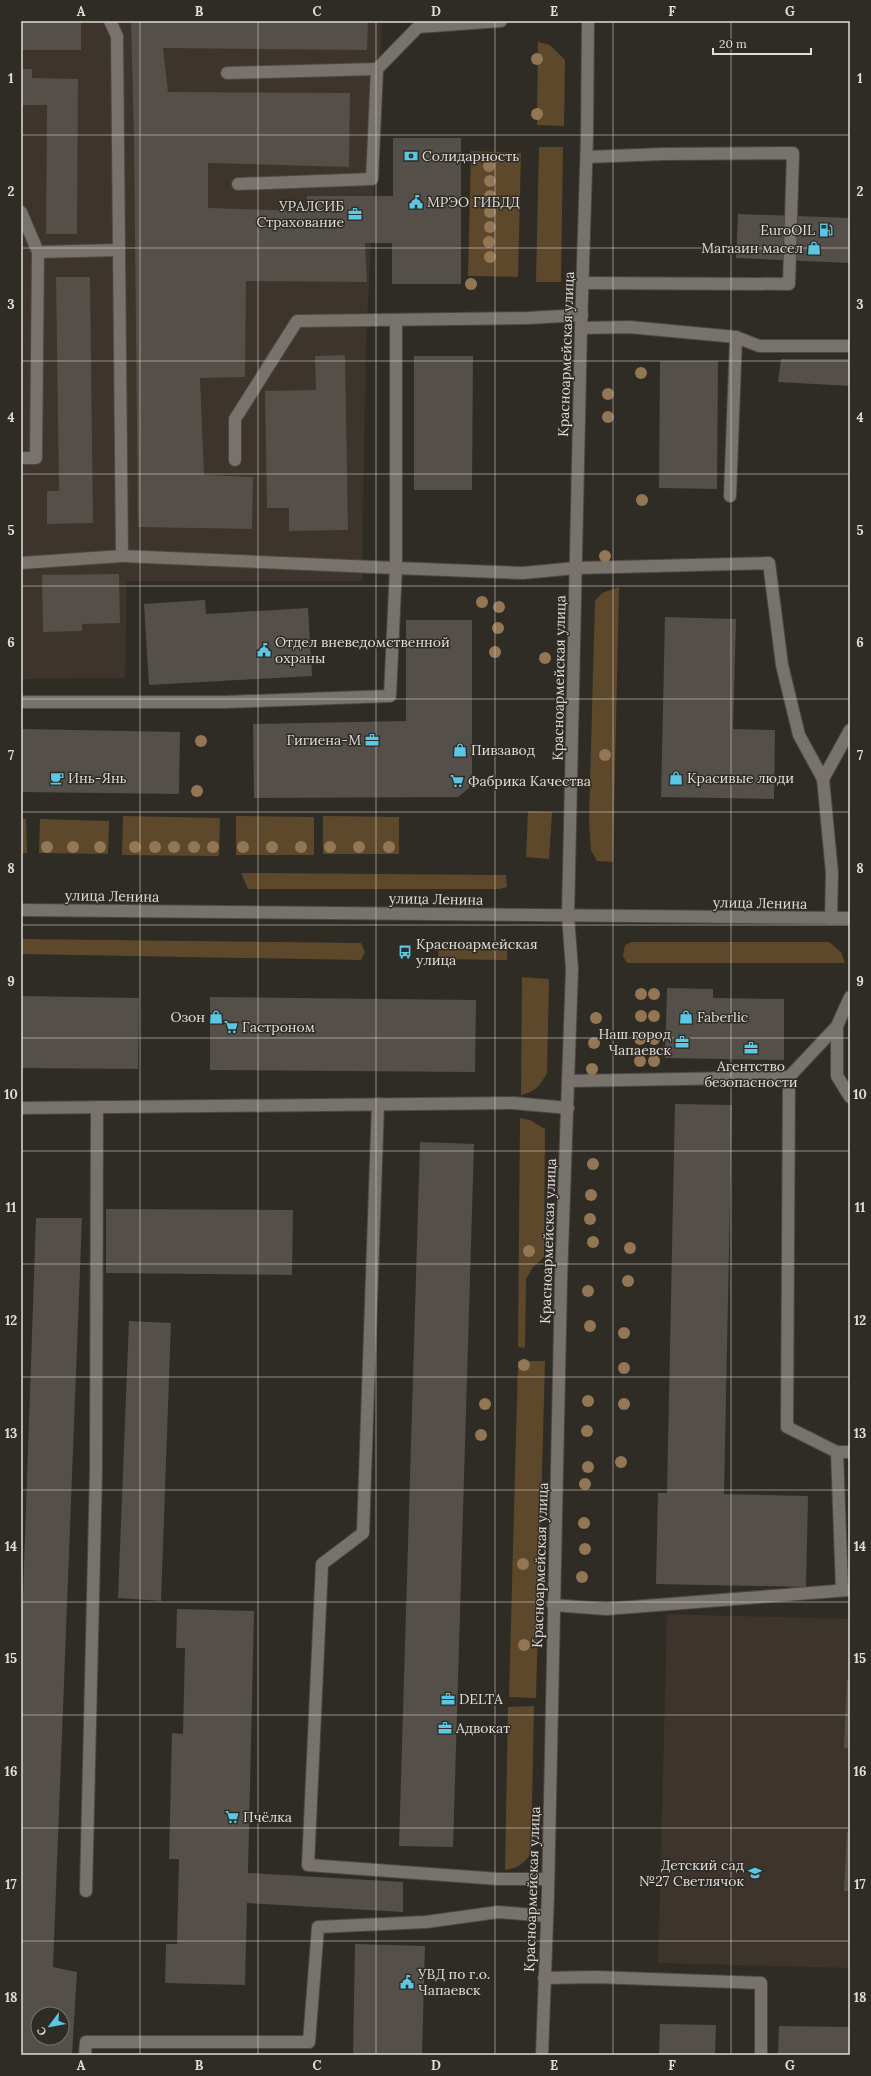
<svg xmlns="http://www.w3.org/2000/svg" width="871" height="2076" viewBox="0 0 871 2076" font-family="Lora,serif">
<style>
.built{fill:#3d342b}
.green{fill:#5e482c}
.building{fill:#544f49;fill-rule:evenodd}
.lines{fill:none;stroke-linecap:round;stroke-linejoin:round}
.minor-casing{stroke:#4b4843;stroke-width:14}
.minor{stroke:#77726c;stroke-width:12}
.tree{fill:#937653}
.grid{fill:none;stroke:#e0ddda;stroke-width:1;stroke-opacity:0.55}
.labels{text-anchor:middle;stroke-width:3;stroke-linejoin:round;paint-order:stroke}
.poi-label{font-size:14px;fill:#e0ddda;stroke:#2f2b25;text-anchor:start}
.street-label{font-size:14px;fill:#e0ddda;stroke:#2f2b25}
.neatline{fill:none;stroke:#e0ddda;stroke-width:1.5}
.grid-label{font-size:13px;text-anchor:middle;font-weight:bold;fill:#e0ddda}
</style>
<rect width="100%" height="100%" fill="#2f2b25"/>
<g class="built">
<path d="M21 21H382L366 344 362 581H127L125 678 21 679Z"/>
<path d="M667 1614 850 1619V1968L658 1963Z"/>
</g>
<g class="green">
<path d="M538 42 550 45 565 60 564 126 537 125Z"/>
<path d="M539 147H563L561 282H536Z"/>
<path d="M471 151 521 153 518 277 468 276Z"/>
<path d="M619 587 613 862 597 861 591 850 589 821 595 601 602 593Z"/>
<path d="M528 811 552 812 549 859 526 857Z"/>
<path d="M123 816 220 818 219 856 122 855Z"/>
<path d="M236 816 314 817V855H236Z"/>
<path d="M323 816 399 817V854H323Z"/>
<path d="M21 819H26L27 853H21Z"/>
<path d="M40 819 109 821 108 854 39 853Z"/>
<path d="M241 873 506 875 507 887 500 889H248Z"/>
<path d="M21 939 361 943 365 952 361 960 21 954Z"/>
<path d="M439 942 507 943V960L438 959Z"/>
<path d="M632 942H829L841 952 845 963H627L623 956 625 945Z"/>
<path d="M522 977 549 979 547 1073C540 1086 535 1092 521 1095Z"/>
<path d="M520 1118 530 1120 545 1129 544 1257 533 1267 526 1279 525 1348 518 1347Z"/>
<path d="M518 1361H545L536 1698 509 1697Z"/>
<path d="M534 1706 531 1853C524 1864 518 1868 505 1870L508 1707Z"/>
</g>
<g class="building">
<rect x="21" y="21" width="60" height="29"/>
<path d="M131 21H368L367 50 163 48 168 92 350 93 349 167 208 163V208L307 211V196H393V138H461V284H392V243H365L367 282 246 281 245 377 200 378 204 475 253 477 252 529 138 527 134 138Z"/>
<path d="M21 69H32V78L78 79 77 234H46L47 105H21Z"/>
<path d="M738 214 850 218V263L736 258Z"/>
<path d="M56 277H90L93 523 47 524V491H59Z"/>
<path d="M345 355 348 530 289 531V508H267L265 391 316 390 315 356Z"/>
<path d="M414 356H473L472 490H414Z"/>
<path d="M781 359H850V386L778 382Z"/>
<path d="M660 361H718L717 489 659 488Z"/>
<path d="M119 574 120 623 82 624V631L43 632 42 575Z"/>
<path d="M205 600 206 614 308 608 312 676 149 685 144 604Z"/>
<path d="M665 617 736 619 733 729 775 730 774 799 661 797Z"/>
<path d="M406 620H472V782L468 789 458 797 254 798 253 724 406 721Z"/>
<path d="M21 729 180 732 179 794 21 792Z"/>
<path d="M667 988 713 989V998L784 999V1060L665 1058Z"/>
<path d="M21 996 139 998 138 1069 21 1068Z"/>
<path d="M210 997 476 1000 475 1072 210 1070Z"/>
<path d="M675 1104 732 1105 724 1494 808 1496 806 1587 656 1584 658 1493H667Z"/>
<path d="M420 1142 474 1144 453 1847 399 1846Z"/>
<path d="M106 1209 293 1210 292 1275 106 1273Z"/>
<path d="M36 1218H82L53 1967 77 1972 72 2055H21V1653ZM38 2014H62V2038H38Z"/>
<path d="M129 1321 171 1323 161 1601 118 1598Z"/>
<path d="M177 1609 254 1611 248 1873 403 1882V1912L247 1903 245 1985 165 1983 166 1944H177L179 1859H169L172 1733 183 1734 185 1648H176Z"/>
<path d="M847 1680H850V1748H844Z"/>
<path d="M847 1832H850V1891H844Z"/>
<path d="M355 1944 425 1946 422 2055H353Z"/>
<path d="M660 2024 716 2025 715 2055H659Z"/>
<path d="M779 2026 850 2027V2055H778Z"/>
</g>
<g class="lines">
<g class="minor-casing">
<g id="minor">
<path d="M227 73 377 69"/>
<path d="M238 184 372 179 377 69 418 27 501 21"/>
<path d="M21 212 38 252 119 250 117 36 110 21"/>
<path d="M583 283 789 284 793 153 663 154 587 157"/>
<path d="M581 328 629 327 736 337 730 496"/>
<path d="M736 337 759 346H850"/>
<path d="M21 458H36L38 252"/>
<path d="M235 460V419L297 321 527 318 582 315"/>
<path d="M122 556 396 568V320"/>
<path d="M21 563 122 556 119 250"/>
<path d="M21 702H225L390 696 396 568 523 573 576 568 769 563 782 665 799 735 823 779 832 873 831 918"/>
<path d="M823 779 850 730"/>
<path d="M21 910 850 918"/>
<path d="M837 1026V1076L850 1097"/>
<path d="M789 1077 837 1026 850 997"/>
<path d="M568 1081 789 1077 787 1427 837 1452 842 1589"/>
<path d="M378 1104 363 1533 322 1564 308 1865 499 1879H547"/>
<path d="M21 1108 513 1103 568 1108"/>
<path d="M837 1452H850"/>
<path d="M553 1605 606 1609 849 1590"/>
<path d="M86 1891 96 1470 97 1107"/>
<path d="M544 1978 595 1977 761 1983V2055"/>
<path d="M85 2055 86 2042H309L318 1927 426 1922 498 1912 547 1916"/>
<path d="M542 2055 548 1894 561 1280 572 969 568 916 581 328 587 137 588 21"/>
</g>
</g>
<use href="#minor" class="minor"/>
</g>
<g class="tree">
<circle cx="537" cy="59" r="6"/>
<circle cx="537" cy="114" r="6"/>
<circle cx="489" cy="166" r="6"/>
<circle cx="490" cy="181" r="6"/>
<circle cx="490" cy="196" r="6"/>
<circle cx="490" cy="212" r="6"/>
<circle cx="490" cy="227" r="6"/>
<circle cx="489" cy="242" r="6"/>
<circle cx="490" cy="257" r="6"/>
<circle cx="471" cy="284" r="6"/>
<circle cx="641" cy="373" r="6"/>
<circle cx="608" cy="394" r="6"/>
<circle cx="608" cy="417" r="6"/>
<circle cx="642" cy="500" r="6"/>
<circle cx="605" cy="556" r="6"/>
<circle cx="482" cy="602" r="6"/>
<circle cx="499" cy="607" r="6"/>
<circle cx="498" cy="628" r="6"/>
<circle cx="495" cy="652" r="6"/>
<circle cx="545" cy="658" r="6"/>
<circle cx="201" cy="741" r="6"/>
<circle cx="605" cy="755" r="6"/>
<circle cx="197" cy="791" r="6"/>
<circle cx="47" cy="847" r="6"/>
<circle cx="73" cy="847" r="6"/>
<circle cx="100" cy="847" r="6"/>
<circle cx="135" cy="847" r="6"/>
<circle cx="155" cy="847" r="6"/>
<circle cx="174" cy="847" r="6"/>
<circle cx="194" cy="847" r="6"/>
<circle cx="213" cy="847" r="6"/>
<circle cx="243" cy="847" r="6"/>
<circle cx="272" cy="847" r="6"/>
<circle cx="301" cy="847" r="6"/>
<circle cx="330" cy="847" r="6"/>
<circle cx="359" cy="847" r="6"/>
<circle cx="389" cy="847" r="6"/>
<circle cx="641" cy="994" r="6"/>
<circle cx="654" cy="994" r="6"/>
<circle cx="641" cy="1016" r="6"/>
<circle cx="654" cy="1016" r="6"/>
<circle cx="596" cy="1018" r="6"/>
<circle cx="640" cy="1039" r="6"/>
<circle cx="654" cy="1039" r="6"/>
<circle cx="594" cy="1043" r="6"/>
<circle cx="640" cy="1061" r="6"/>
<circle cx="654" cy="1061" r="6"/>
<circle cx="592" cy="1069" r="6"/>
<circle cx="593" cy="1164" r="6"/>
<circle cx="591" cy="1195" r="6"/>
<circle cx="590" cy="1219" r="6"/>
<circle cx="593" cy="1242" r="6"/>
<circle cx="630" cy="1248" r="6"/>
<circle cx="529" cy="1251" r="6"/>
<circle cx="628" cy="1281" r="6"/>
<circle cx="588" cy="1291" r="6"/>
<circle cx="590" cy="1326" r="6"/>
<circle cx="624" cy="1333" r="6"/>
<circle cx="524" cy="1365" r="6"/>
<circle cx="624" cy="1368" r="6"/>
<circle cx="588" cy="1401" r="6"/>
<circle cx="485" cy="1404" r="6"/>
<circle cx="624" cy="1404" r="6"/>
<circle cx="587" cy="1431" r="6"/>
<circle cx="481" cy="1435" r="6"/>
<circle cx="621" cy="1462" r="6"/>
<circle cx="588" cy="1467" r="6"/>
<circle cx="585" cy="1484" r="6"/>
<circle cx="584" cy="1523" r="6"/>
<circle cx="585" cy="1549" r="6"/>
<circle cx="523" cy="1564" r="6"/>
<circle cx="582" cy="1577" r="6"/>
<circle cx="524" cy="1645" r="6"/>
</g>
<path class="grid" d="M140 21V2055M258 21V2055M376 21V2055M495 21V2055M613 21V2055M731 21V2055M21 135H850M21 248H850M21 361H850M21 474H850M21 586H850M21 699H850M21 812H850M21 925H850M21 1038H850M21 1151H850M21 1264H850M21 1377H850M21 1490H850M21 1602H850M21 1715H850M21 1828H850M21 1941H850"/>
<defs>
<g id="bank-bare" transform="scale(1.08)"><path d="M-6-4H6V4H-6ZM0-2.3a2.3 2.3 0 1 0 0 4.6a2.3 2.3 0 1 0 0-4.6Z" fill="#5ac8e5" stroke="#2f2b25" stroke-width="2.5" paint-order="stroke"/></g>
<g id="civic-bare" transform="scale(1.08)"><path d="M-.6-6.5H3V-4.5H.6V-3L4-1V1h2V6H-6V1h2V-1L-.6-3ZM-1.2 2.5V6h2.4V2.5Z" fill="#5ac8e5" stroke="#2f2b25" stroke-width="2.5" paint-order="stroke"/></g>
<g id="office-bare" transform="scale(1.08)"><path d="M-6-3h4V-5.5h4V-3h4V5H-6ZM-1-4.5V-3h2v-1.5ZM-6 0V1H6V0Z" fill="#5ac8e5" stroke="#2f2b25" stroke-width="2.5" paint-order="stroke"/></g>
<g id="fuel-bare" transform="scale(1.08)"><path d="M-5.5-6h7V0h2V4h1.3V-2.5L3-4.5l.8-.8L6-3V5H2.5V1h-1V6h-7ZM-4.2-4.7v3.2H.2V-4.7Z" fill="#5ac8e5" stroke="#2f2b25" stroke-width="2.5" paint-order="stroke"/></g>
<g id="shop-bare" transform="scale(1.08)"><path d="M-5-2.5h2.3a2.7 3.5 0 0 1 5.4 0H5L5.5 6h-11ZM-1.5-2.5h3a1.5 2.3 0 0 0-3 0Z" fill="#5ac8e5" stroke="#2f2b25" stroke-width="2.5" paint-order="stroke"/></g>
<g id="cafe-bare" transform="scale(1.08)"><path d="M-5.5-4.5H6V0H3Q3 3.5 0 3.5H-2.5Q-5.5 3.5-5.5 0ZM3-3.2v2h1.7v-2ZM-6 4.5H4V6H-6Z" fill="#5ac8e5" stroke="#2f2b25" stroke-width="2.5" paint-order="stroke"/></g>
<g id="supermarket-bare" transform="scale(1.08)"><path d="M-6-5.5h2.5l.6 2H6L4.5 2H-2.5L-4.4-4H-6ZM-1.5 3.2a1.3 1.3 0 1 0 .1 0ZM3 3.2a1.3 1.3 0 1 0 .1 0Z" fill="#5ac8e5" stroke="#2f2b25" stroke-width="2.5" paint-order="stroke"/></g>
<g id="bus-bare" transform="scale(1.08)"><path d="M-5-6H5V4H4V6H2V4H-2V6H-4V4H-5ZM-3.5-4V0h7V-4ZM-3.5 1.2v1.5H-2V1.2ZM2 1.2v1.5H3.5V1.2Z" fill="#5ac8e5" stroke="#2f2b25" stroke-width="2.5" paint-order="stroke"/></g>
<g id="school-bare" transform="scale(1.08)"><path d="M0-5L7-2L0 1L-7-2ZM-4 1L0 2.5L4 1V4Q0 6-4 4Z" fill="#5ac8e5" stroke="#2f2b25" stroke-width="2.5" paint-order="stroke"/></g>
</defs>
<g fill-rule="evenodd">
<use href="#bank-bare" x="411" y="156"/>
<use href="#civic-bare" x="416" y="202"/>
<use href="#office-bare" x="355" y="214"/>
<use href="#fuel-bare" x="826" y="230"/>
<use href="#shop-bare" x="814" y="248"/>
<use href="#civic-bare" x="264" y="650"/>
<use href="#office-bare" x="372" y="740"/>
<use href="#shop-bare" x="460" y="750"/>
<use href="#cafe-bare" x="57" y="778"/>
<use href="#shop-bare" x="676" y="778"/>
<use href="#supermarket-bare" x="457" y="781"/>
<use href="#bus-bare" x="405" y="952"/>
<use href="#shop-bare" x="216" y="1017"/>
<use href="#shop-bare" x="686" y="1017"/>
<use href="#supermarket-bare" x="231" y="1027"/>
<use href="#office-bare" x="682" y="1042"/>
<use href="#office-bare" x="751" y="1048"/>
<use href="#office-bare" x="448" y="1699"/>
<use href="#office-bare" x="445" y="1728"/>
<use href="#supermarket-bare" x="232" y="1817"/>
<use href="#school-bare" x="755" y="1873"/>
<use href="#civic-bare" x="407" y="1982"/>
</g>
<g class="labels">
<g class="poi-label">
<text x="422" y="161">Солидарность</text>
<text x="427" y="207">МРЭО ГИБДД</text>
<text x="344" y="211" text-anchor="end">УРАЛСИБ<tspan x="344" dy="16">Страхование</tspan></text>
<text x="815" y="235" text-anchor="end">EuroOIL</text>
<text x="803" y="253" text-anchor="end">Магазин масел</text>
<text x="275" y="647">Отдел вневедомственной<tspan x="275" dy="16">охраны</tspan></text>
<text x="361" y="745" text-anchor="end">Гигиена-М</text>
<text x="471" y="755">Пивзавод</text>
<text x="68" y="783">Инь-Янь</text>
<text x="687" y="783">Красивые люди</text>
<text x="468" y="786">Фабрика Качества</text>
<text x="416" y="949">Красноармейская<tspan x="416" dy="16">улица</tspan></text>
<text x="205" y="1022" text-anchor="end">Озон</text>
<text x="697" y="1022">Faberlic</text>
<text x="242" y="1032">Гастроном</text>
<text x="671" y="1039" text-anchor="end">Наш город<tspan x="671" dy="16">Чапаевск</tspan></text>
<text x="751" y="1071" text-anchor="middle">Агентство<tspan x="751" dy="16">безопасности</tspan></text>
<text x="459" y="1704">DELTA</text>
<text x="456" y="1733">Адвокат</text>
<text x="243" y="1822">Пчёлка</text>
<text x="744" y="1870" text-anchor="end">Детский сад<tspan x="744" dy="16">№27 Светлячок</tspan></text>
<text x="418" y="1979">УВД по г.о.<tspan x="418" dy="16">Чапаевск</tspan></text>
</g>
<g class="street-label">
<text transform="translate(566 354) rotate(-88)" y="5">Красноармейская улица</text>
<text transform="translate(559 678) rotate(-89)" y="5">Красноармейская улица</text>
<text transform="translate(112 896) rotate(1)" y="5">улица Ленина</text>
<text transform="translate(436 899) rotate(1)" y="5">улица Ленина</text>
<text transform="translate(760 903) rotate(1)" y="5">улица Ленина</text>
<text transform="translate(548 1241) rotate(-88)" y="5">Красноармейская улица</text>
<text transform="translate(540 1565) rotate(-88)" y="5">Красноармейская улица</text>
<text transform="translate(532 1889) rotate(-88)" y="5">Красноармейская улица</text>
</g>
</g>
<rect width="871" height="2076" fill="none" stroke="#2f2b25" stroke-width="44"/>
<g transform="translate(50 2026) rotate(238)"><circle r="19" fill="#2f2b25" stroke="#76726d"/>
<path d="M0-3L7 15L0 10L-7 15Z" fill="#5ac8e5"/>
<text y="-6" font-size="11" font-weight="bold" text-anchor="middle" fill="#e0ddda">С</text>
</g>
<path d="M713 48v6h98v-6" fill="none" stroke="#e0ddda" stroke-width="2"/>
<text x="719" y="48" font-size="12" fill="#e0ddda" stroke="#2f2b25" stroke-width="3" paint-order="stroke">20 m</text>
<rect x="22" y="22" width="827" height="2032" class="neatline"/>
<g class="grid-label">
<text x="81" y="16">A</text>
<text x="199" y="16">B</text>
<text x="317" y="16">C</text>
<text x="436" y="16">D</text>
<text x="554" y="16">E</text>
<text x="672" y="16">F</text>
<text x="790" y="16">G</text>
<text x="11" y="83">1</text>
<text x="860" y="83">1</text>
<text x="11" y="196">2</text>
<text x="860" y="196">2</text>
<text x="11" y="309">3</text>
<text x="860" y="309">3</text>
<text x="11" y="422">4</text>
<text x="860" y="422">4</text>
<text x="11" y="535">5</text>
<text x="860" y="535">5</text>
<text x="11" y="647">6</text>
<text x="860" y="647">6</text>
<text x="11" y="760">7</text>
<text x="860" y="760">7</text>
<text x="11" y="873">8</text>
<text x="860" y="873">8</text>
<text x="11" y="986">9</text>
<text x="860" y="986">9</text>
<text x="11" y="1099">10</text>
<text x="860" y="1099">10</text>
<text x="11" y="1212">11</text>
<text x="860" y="1212">11</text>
<text x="11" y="1325">12</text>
<text x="860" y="1325">12</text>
<text x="11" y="1438">13</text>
<text x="860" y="1438">13</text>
<text x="11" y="1551">14</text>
<text x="860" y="1551">14</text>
<text x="11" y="1663">15</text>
<text x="860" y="1663">15</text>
<text x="11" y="1776">16</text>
<text x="860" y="1776">16</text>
<text x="11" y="1889">17</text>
<text x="860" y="1889">17</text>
<text x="11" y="2002">18</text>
<text x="860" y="2002">18</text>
<text x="81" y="2070">A</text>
<text x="199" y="2070">B</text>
<text x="317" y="2070">C</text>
<text x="436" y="2070">D</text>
<text x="554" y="2070">E</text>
<text x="672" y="2070">F</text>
<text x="790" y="2070">G</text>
</g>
</svg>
